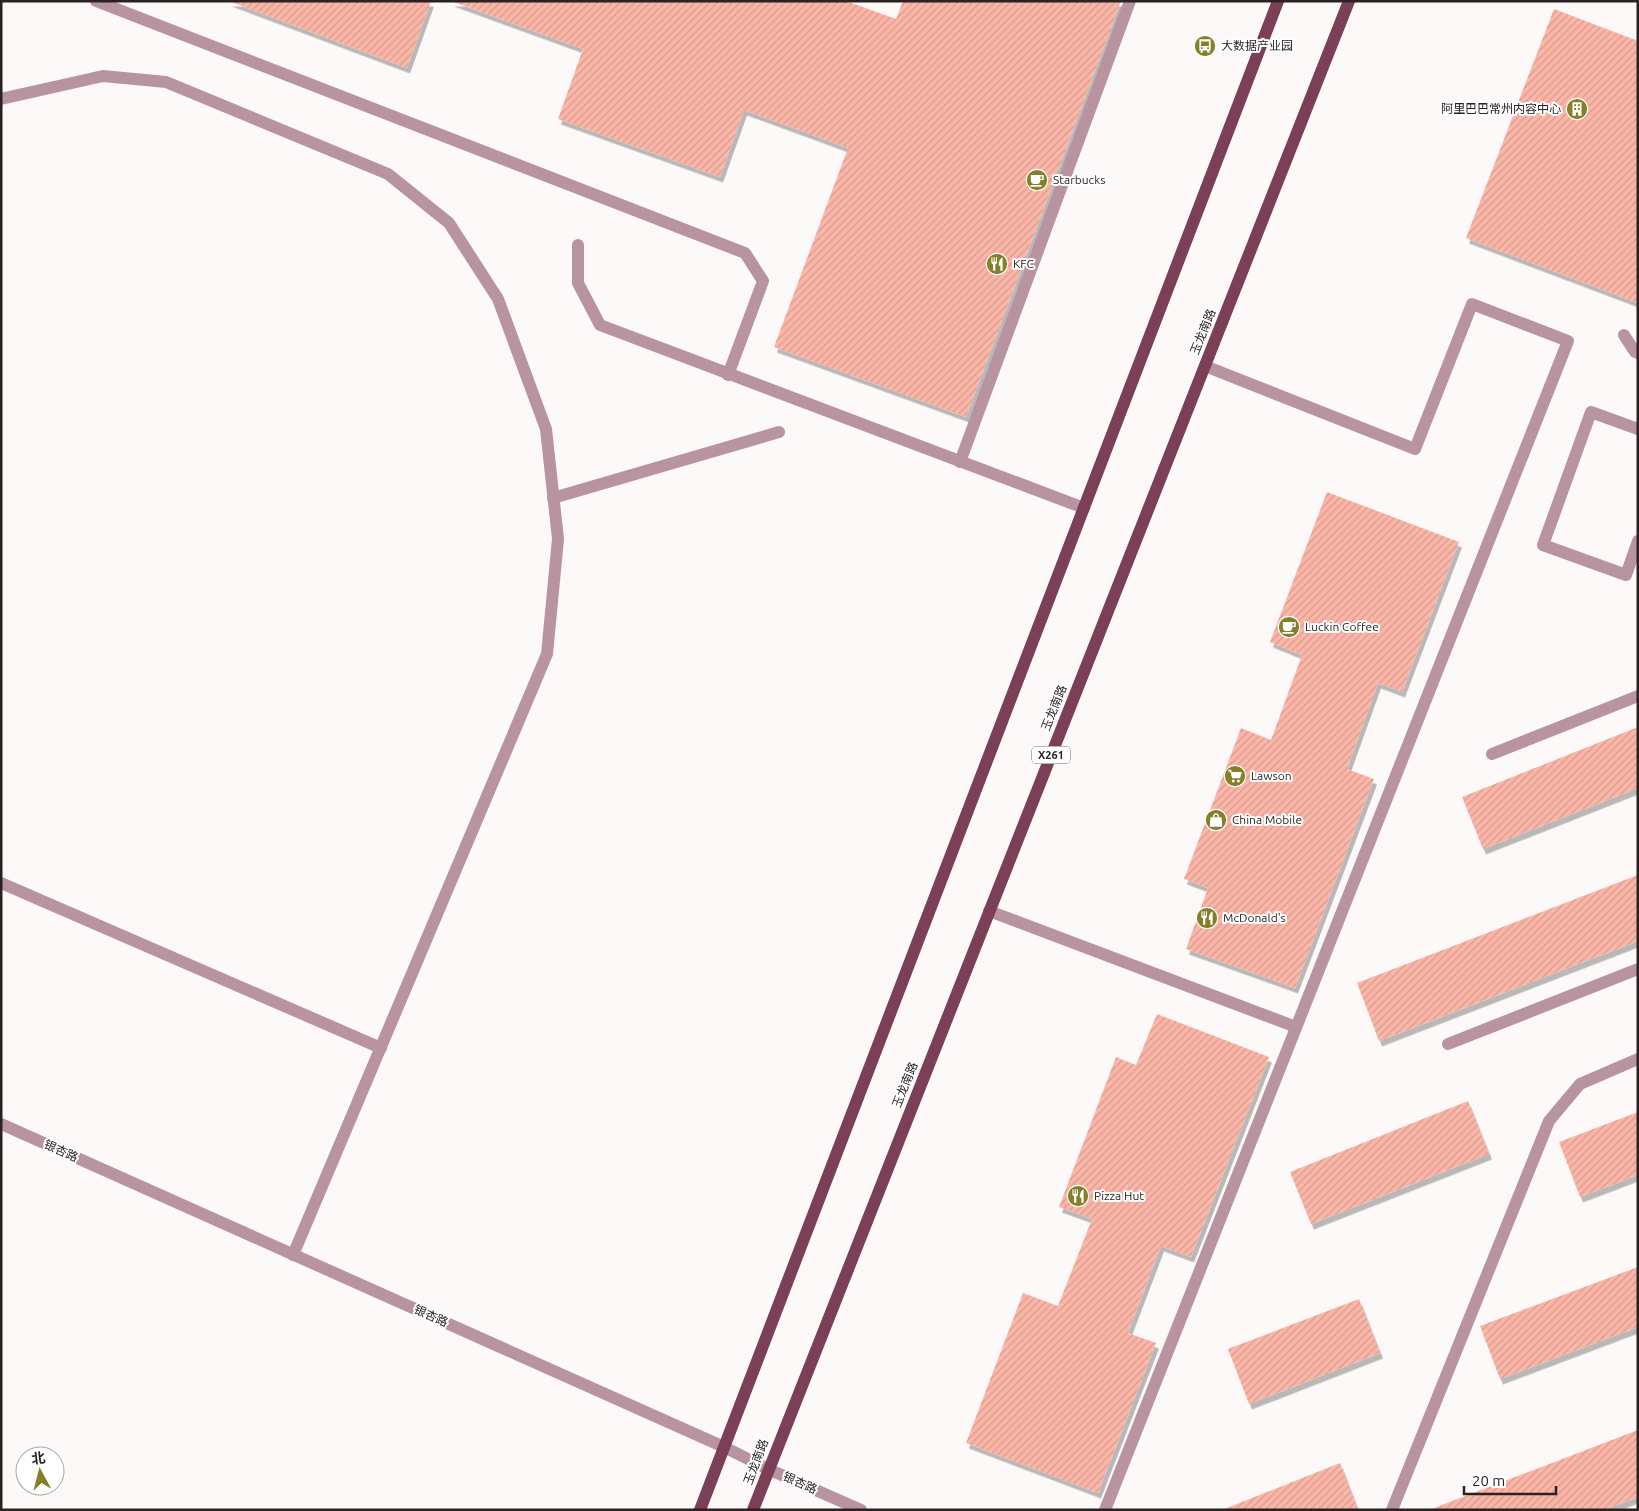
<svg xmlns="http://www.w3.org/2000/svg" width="1639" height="1511" viewBox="0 0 1639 1511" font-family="Ubuntu,'Noto Sans SC',sans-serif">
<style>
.building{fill:url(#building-hatch);filter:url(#shadow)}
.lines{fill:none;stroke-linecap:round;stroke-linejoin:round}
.lane{stroke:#b894a1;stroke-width:12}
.street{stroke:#b894a1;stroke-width:12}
.primary{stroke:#7b3f58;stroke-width:12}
.labels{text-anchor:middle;stroke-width:4;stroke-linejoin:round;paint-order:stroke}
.shield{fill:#fff;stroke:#6a6464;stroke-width:1}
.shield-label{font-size:11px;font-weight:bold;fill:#2a2222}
.poi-label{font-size:12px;fill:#2a2222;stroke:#fff;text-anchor:start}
.street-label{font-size:12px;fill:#2a2222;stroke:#fff}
</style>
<defs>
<pattern id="building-hatch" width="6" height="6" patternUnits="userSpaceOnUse" patternTransform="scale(1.25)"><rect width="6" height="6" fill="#fbb6a8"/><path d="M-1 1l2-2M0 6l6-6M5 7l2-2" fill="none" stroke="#d79c90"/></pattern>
<filter id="shadow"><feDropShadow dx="3" dy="5.5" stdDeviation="0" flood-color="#0004"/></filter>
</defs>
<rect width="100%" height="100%" fill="#fef9f9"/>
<g class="building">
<path d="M229 1H431L407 68Z"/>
<path d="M451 1H846L896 19 903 1H1121L966 417 774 347 848 148 744 110 720 177 558 119 583 49Z"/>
<path d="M1554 9 1638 41V303L1466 238Z"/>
<path d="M1327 492 1459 542 1402 692 1378 683 1347 769 1374 779 1295 988 1186 949 1208 888 1184 879 1241 728 1271 740 1302 655 1270 642Z"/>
<path d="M1638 727V788L1483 849 1462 797Z"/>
<path d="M1638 875V941L1379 1041 1357 983Z"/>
<path d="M1157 1014 1269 1057 1191 1257 1161 1246 1128 1333 1156 1343 1098 1493 966 1443 1023 1293 1058 1306 1092 1219 1059 1207 1116 1057 1136 1065Z"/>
<path d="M1468 1101 1489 1154 1311 1224 1290 1172Z"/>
<path d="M1638 1112V1175L1580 1197 1559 1142Z"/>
<path d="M1638 1267V1327L1500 1379 1480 1326Z"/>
<path d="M1359 1299 1380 1353 1249 1404 1228 1349Z"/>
<path d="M1638 1430V1497L1604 1510H1429Z"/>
<path d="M1340 1463 1358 1510H1222Z"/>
</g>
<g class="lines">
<g class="lane">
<path d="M96 1 745 253 763 281 728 375"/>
<path d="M1 99 103 76 166 82 388 174 449 223 498 299 546 429 558 539 547 654 293 1255"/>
<path d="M578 245V283L600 325 1084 508"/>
<path d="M1624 335 1635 352 1638 353"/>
<path d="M1638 429 1591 412 1543 545 1626 575 1638 541"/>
<path d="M960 462 1130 1"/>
<path d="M553 498 779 432"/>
<path d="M1492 754 1638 696"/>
<path d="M1 883 381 1048"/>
<path d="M989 911 1296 1027"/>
<path d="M1448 1044 1638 969"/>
<path d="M1105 1510 1568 341 1472 304 1415 449 1205 366"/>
<path d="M1392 1510 1549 1121 1580 1084 1638 1059"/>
</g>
<path class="street" d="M1 1124 724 1447 768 1469 861 1510"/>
<g class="primary">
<path d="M700 1510 1278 1"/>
<path d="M753 1510 1349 1"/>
</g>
</g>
<defs>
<g id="bus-disc" transform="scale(1.125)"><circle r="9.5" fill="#838028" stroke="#fff"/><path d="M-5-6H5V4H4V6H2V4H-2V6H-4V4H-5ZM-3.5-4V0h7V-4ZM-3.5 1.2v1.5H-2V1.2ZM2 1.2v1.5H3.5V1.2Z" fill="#fff"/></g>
<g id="building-disc" transform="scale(1.125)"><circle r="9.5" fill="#838028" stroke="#fff"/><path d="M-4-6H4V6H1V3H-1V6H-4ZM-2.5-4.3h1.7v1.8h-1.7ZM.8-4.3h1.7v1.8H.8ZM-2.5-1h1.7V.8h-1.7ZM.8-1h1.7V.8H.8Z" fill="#fff"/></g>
<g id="cafe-disc" transform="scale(1.125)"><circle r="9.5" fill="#838028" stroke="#fff"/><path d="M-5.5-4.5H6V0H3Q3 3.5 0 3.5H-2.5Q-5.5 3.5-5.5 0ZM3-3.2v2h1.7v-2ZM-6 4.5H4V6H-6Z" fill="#fff"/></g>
<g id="restaurant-disc" transform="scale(1.125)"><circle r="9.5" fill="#838028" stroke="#fff"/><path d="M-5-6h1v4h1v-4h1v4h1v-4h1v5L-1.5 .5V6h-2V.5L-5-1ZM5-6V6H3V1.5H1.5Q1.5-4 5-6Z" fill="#fff"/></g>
<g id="supermarket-disc" transform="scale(1.125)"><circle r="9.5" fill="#838028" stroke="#fff"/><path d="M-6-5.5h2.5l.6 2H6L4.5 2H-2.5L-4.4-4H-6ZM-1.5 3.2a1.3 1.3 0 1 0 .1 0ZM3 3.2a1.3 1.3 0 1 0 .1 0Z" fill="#fff"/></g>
<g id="shop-disc" transform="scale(1.125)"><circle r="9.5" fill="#838028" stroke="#fff"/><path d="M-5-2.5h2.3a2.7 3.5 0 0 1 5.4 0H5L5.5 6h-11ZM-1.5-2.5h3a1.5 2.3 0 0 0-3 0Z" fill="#fff"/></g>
</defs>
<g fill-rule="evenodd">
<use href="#bus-disc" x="1205" y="46"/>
<use href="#building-disc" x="1577" y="109"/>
<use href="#cafe-disc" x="1037" y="180"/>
<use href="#restaurant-disc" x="997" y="264"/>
<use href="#cafe-disc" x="1289" y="627"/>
<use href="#supermarket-disc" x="1235" y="776"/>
<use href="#shop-disc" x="1216" y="820"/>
<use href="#restaurant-disc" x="1207" y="918"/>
<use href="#restaurant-disc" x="1078" y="1196"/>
</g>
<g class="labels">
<rect class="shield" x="1032" y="746.5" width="38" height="17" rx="4"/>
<g class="shield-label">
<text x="1051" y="759">X261</text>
</g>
<g class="poi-label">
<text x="1221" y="50">大数据产业园</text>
<text x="1561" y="113" text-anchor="end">阿里巴巴常州内容中心</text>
<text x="1053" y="184">Starbucks</text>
<text x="1013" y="268">KFC</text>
<text x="1305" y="631">Luckin Coffee</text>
<text x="1251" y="780">Lawson</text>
<text x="1232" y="824">China Mobile</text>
<text x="1223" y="922">McDonald's</text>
<text x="1094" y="1200">Pizza Hut</text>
</g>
<g class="street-label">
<text transform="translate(1203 332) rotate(-68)" y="4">玉龙南路</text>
<text transform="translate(1054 708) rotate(-68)" y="4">玉龙南路</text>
<text transform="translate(905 1085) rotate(-68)" y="4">玉龙南路</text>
<text transform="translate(61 1151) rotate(24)" y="4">银杏路</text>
<text transform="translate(431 1316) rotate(24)" y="4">银杏路</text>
<text transform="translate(756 1462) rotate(-69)" y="4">玉龙南路</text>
<text transform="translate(800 1483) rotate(24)" y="4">银杏路</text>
</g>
</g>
<rect width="1639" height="1511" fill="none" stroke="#2a2222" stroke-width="5"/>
<g transform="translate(40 1471) rotate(353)"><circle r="24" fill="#ffffff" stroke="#aaa7a7"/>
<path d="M0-4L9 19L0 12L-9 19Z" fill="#838028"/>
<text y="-8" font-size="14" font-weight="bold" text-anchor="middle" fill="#2a2222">北</text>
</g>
<path d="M1464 1486v8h92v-8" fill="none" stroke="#2a2222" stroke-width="2.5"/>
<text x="1472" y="1486" font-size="15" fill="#2a2222" stroke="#ffffff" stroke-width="4" paint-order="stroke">20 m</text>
</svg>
